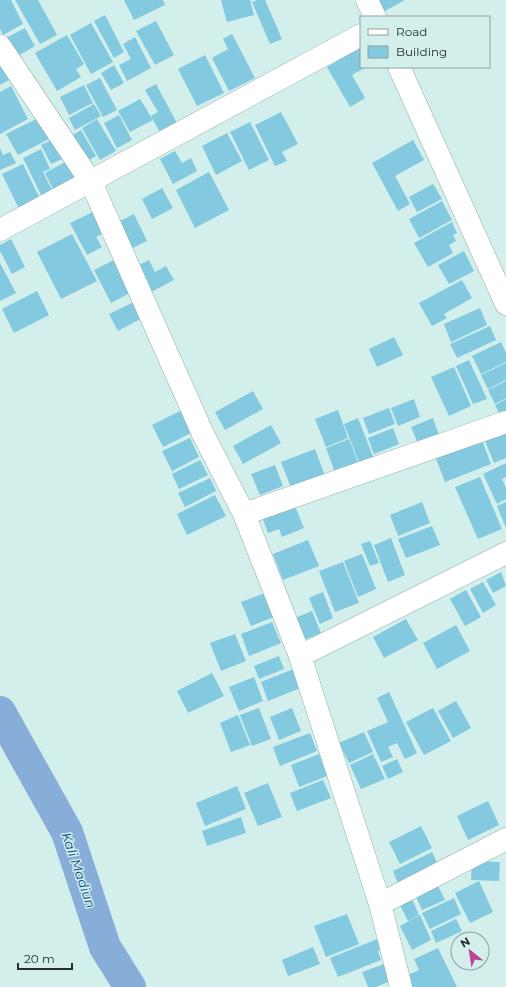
<svg xmlns="http://www.w3.org/2000/svg" width="506" height="987" viewBox="0 0 506 987" font-family="Montserrat,sans-serif">
<style>
.lines{fill:none;stroke-linecap:round;stroke-linejoin:round}
.river{stroke:#86aed9;stroke-width:32}
.building{fill:#83c9df}
.minor-casing{stroke:#91adaa;stroke-width:23}
.minor{stroke:#fff;stroke-width:22}
.labels{text-anchor:middle;stroke-width:3;stroke-linejoin:round;paint-order:stroke}
.water-label{font-size:13px;font-style:italic;fill:#07467b;stroke:#d2efec}
</style>
<rect width="100%" height="100%" fill="#d2efec"/>
<g class="lines">
<path class="river" d="M0 712 67 832 105 947 130 987"/>
</g>
<g class="building">
<path d="M0 0H11L23 24 3 35 0 29Z"/>
<path d="M15 0H38L57 35 40 44Z"/>
<path d="M124 0H163L165 5 134 20Z"/>
<path d="M221 0H250L254 15 227 22Z"/>
<path d="M257 0H265L282 39 270 44 252 2Z"/>
<path d="M377 0H405L383 12Z"/>
<path d="M105 15 124 52 114 58 94 21Z"/>
<path d="M156 21 174 55 155 65 136 31Z"/>
<path d="M91 23 113 62 91 74 70 35Z"/>
<path d="M25 28 35 46 16 57 6 38Z"/>
<path d="M232 34 255 78 229 91 212 58 228 49 223 39Z"/>
<path d="M67 35 84 64 76 69 81 77 57 91 35 53Z"/>
<path d="M135 37 151 68 127 81 119 65 131 59 123 44Z"/>
<path d="M360 48 361 67H366L352 75 365 98 350 107 327 67Z"/>
<path d="M205 55 224 93 197 106 178 69Z"/>
<path d="M0 58 11 79 0 85Z"/>
<path d="M114 65 124 83 111 90 101 73Z"/>
<path d="M100 78 117 110 103 117 86 85Z"/>
<path d="M156 84 179 127 162 136 151 116 158 112 145 90Z"/>
<path d="M84 85 93 103 69 115 60 97Z"/>
<path d="M11 86 28 119 0 134V92Z"/>
<path d="M140 99 153 120 130 132 118 111Z"/>
<path d="M94 104 101 116 75 130 69 118Z"/>
<path d="M281 112 298 144 282 152 287 161 275 166 255 125Z"/>
<path d="M119 115 132 140 117 148 104 123Z"/>
<path d="M38 118 49 139 18 155 6 134Z"/>
<path d="M97 119 116 151 100 160 82 128Z"/>
<path d="M250 122 269 160 249 170 230 132Z"/>
<path d="M81 130 96 156 86 162 71 136Z"/>
<path d="M227 133 242 161 216 175 202 146Z"/>
<path d="M52 140 62 159 51 164 41 145Z"/>
<path d="M413 140 424 160 395 176 410 204 398 211 372 163Z"/>
<path d="M0 148 3 155 10 152 16 163 0 170Z"/>
<path d="M41 149 50 169 43 172 55 196 44 201 23 158Z"/>
<path d="M175 151 182 163 191 158 197 171 173 184 160 159Z"/>
<path d="M69 160 80 182 56 195 45 173Z"/>
<path d="M23 164 41 201 20 211 2 174Z"/>
<path d="M209 172 229 210 195 228 176 190Z"/>
<path d="M433 184 442 199 417 212 409 197Z"/>
<path d="M162 188 173 208 152 219 142 199Z"/>
<path d="M442 201 452 220 419 238 409 219Z"/>
<path d="M99 209 109 230 96 237 102 247 87 255 70 223Z"/>
<path d="M134 214 147 241 129 250 116 223Z"/>
<path d="M452 222 457 233 453 235 456 241 449 245 453 253 428 267 414 243Z"/>
<path d="M72 234 97 281 61 299 37 252Z"/>
<path d="M11 239 25 267 12 274 0 251V245Z"/>
<path d="M464 251 474 271 449 284 438 265Z"/>
<path d="M114 260 130 293 111 303 94 270Z"/>
<path d="M149 260 155 272 166 266 174 280 147 294 133 268Z"/>
<path d="M0 263 16 293 0 301Z"/>
<path d="M462 280 472 298 444 314 447 318 432 326 419 303Z"/>
<path d="M37 291 49 315 14 333 2 309Z"/>
<path d="M134 302 142 318 118 331 109 314Z"/>
<path d="M480 308 487 325 451 342 444 324Z"/>
<path d="M490 326 496 340 457 358 450 344Z"/>
<path d="M394 337 403 355 377 367 369 349Z"/>
<path d="M501 342 506 353V362L481 374 472 356Z"/>
<path d="M469 360 487 399 473 404 456 366Z"/>
<path d="M506 363V380L488 389 481 375Z"/>
<path d="M454 367 471 406 449 416 431 377Z"/>
<path d="M506 381V398L495 404 488 390Z"/>
<path d="M253 391 263 409 225 430 215 412Z"/>
<path d="M414 399 420 417 398 426 391 408Z"/>
<path d="M506 399V420L503 421 495 405Z"/>
<path d="M186 408 197 430 163 447 152 425Z"/>
<path d="M389 408 395 424 369 434 363 418Z"/>
<path d="M338 410 348 438 326 447 315 419Z"/>
<path d="M358 418 374 459 360 465 344 424Z"/>
<path d="M433 418 440 438 419 446 411 427Z"/>
<path d="M271 425 281 443 243 464 233 446Z"/>
<path d="M393 428 399 444 374 454 368 438Z"/>
<path d="M506 434V458L494 463 484 438Z"/>
<path d="M190 438 199 457 172 471 162 451Z"/>
<path d="M349 439 359 465 336 475 326 448Z"/>
<path d="M482 440 491 464 445 482 434 454Z"/>
<path d="M315 449 325 476 292 490 281 462Z"/>
<path d="M200 460 208 475 179 489 172 474Z"/>
<path d="M506 463V477L502 479 506 488V499L497 504 483 474Z"/>
<path d="M275 465 283 486 260 495 251 474Z"/>
<path d="M480 477 502 529 478 539 455 487Z"/>
<path d="M210 478 216 491 185 507 178 493Z"/>
<path d="M215 495 226 516 187 535 177 514Z"/>
<path d="M293 501 304 528 282 537 279 529 268 533 261 514Z"/>
<path d="M422 502 430 523 398 536 390 515Z"/>
<path d="M506 502V528L497 506Z"/>
<path d="M432 526 440 545 406 558 398 539Z"/>
<path d="M391 538 405 575 388 582 374 545Z"/>
<path d="M308 540 319 566 283 580 273 554Z"/>
<path d="M370 541 379 563 370 566 361 544Z"/>
<path d="M362 554 376 589 358 597 344 561Z"/>
<path d="M343 562 359 603 335 612 319 571Z"/>
<path d="M501 572 506 586 493 593 486 580Z"/>
<path d="M483 582 496 605 483 613 470 589Z"/>
<path d="M466 590 481 617 465 626 450 599Z"/>
<path d="M323 592 333 618 320 624 309 598Z"/>
<path d="M265 593 274 617 251 626 241 602Z"/>
<path d="M312 611 321 633 304 640 295 618Z"/>
<path d="M406 619 418 640 384 658 373 637Z"/>
<path d="M272 622 281 643 249 656 241 634Z"/>
<path d="M456 625 470 651 437 669 423 643Z"/>
<path d="M235 634 246 661 221 671 210 643Z"/>
<path d="M279 656 284 669 259 679 254 666Z"/>
<path d="M296 668 303 687 268 701 261 682Z"/>
<path d="M212 673 224 696 188 713 177 691Z"/>
<path d="M254 677 263 701 239 711 229 687Z"/>
<path d="M389 692 417 753 405 759 397 743 388 747 393 757 381 762 367 731 388 722 377 698Z"/>
<path d="M456 701 471 728 453 738 438 711Z"/>
<path d="M259 708 271 739 252 746 240 715Z"/>
<path d="M292 708 301 731 279 740 270 717Z"/>
<path d="M433 708 451 741 424 755 406 722Z"/>
<path d="M238 715 250 745 231 752 220 723Z"/>
<path d="M364 732 373 752 349 763 339 743Z"/>
<path d="M310 733 317 751 280 766 273 747Z"/>
<path d="M319 754 327 776 299 787 291 765Z"/>
<path d="M373 754 385 779 361 789 350 765Z"/>
<path d="M397 759 403 772 388 779 382 766Z"/>
<path d="M323 780 331 798 297 811 290 793Z"/>
<path d="M268 783 282 817 258 826 244 793Z"/>
<path d="M237 786 246 809 205 826 196 803Z"/>
<path d="M488 801 499 825 468 840 457 816Z"/>
<path d="M241 817 246 833 207 846 202 831Z"/>
<path d="M421 826 432 848 400 864 389 842Z"/>
<path d="M432 852 440 869 400 888 393 871Z"/>
<path d="M472 861 500 862 499 881 471 880Z"/>
<path d="M479 881 493 912 470 923 455 893Z"/>
<path d="M437 884 445 900 422 910 415 895Z"/>
<path d="M454 898 461 914 430 929 422 913Z"/>
<path d="M412 899 419 915 408 921 400 905Z"/>
<path d="M347 914 359 944 326 957 314 926Z"/>
<path d="M420 915 431 940 412 950 400 926Z"/>
<path d="M456 919 462 931 436 943 431 931Z"/>
<path d="M380 938 385 948 378 951 381 960 338 977 330 958Z"/>
<path d="M313 947 320 964 288 976 282 960Z"/>
<path d="M438 948 457 987H411L406 976 419 970 414 959Z"/>
<path d="M387 963 393 980 376 987H368L362 972Z"/>
</g>
<g class="lines">
<g class="minor-casing">
<g id="minor">
<path d="M367 0 375 17"/>
<path d="M0 46 91 182 203 434 244 514 300 656 380 904 401 987"/>
<path d="M399 67 506 304"/>
<path d="M0 230 361 35"/>
<path d="M244 514 506 422"/>
<path d="M300 656 506 553"/>
<path d="M380 904 506 839"/>
</g>
</g>
<use href="#minor" class="minor"/>
</g>
<g class="labels">
<g class="water-label">
<text transform="translate(79 870) rotate(71)" y="5">Kali Madiun</text>
</g>
</g>
<rect x="360" y="16" width="130" height="52" fill="#d2efec" stroke="#8ca2a0"/>
<rect x="368" y="29" width="20" height="6" fill="#ffffff" stroke="#8ca2a0"/>
<text x="396" y="36" font-size="12" fill="#232e2d">Road</text>
<rect x="368" y="46" width="20" height="12" fill="#83c9df" stroke="#8ca2a0"/>
<text x="396" y="56" font-size="12" fill="#232e2d">Building</text>
<g transform="translate(470 951) rotate(330)"><circle r="19" fill="#d2efec" stroke="#8ca2a0"/>
<path d="M0-3L7 15L0 10L-7 15Z" fill="#be4496"/>
<text y="-6" font-size="11" font-weight="bold" text-anchor="middle" fill="#232e2d">N</text>
</g>
<path d="M18 963v6h54v-6" fill="none" stroke="#232e2d" stroke-width="2"/>
<text x="24" y="963" font-size="12" fill="#232e2d" stroke="#d2efec" stroke-width="3" paint-order="stroke">20 m</text>
</svg>
